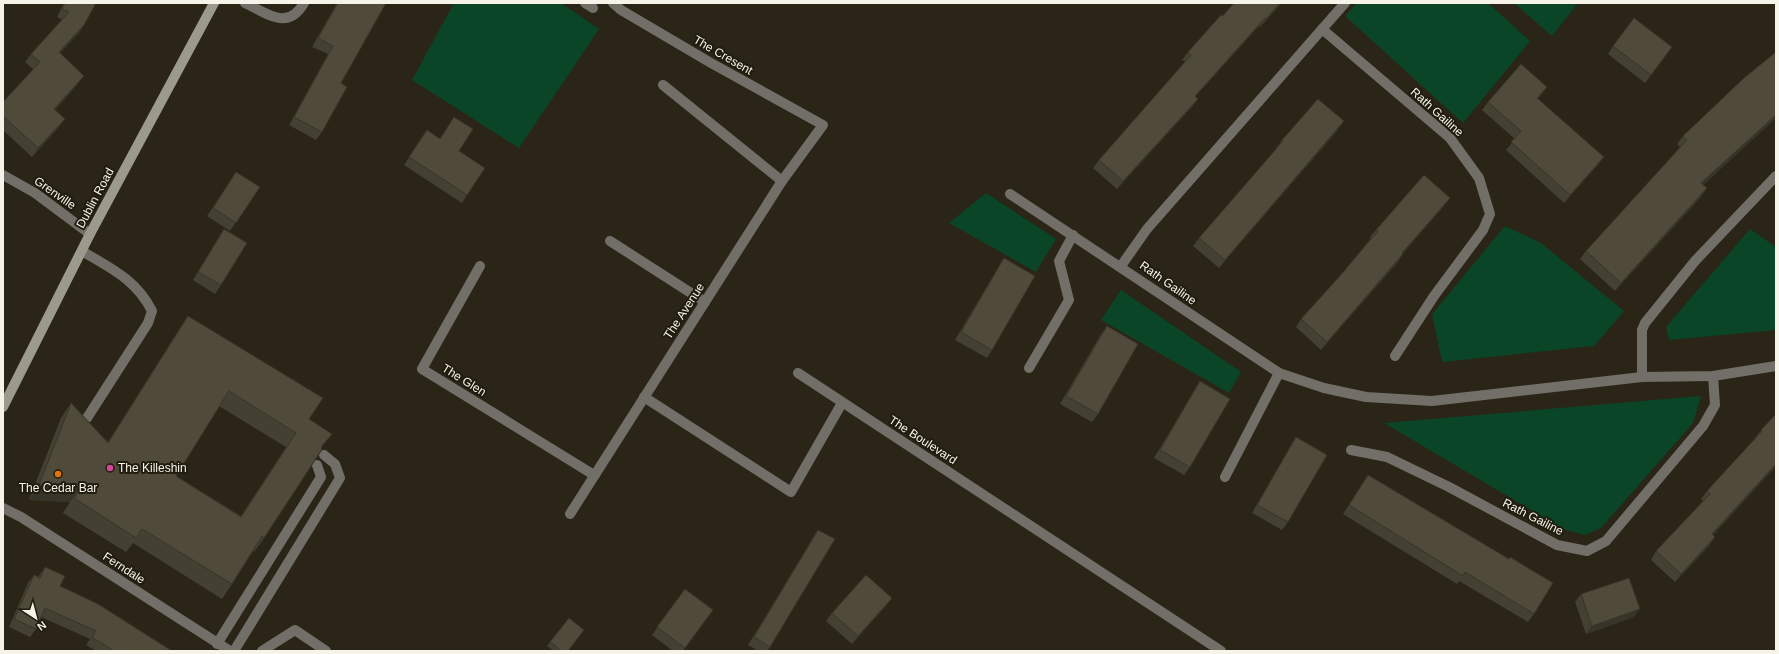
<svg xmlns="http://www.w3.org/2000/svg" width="1779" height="654" viewBox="0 0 1779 654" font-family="Helvetica,sans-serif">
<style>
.green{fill:#0b4528}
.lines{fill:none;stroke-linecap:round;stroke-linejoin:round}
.lane{stroke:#716f68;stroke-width:10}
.street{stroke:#716f68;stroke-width:10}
.secondary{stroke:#9c998d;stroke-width:10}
.wall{fill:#444032;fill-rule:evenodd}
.shaded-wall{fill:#373429}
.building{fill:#4f4a3a;stroke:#373429;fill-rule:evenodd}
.hotel-dot{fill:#d1479c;stroke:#201c0e;stroke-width:1.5}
.food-dot{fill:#e8710a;stroke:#201c0e;stroke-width:1.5}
.labels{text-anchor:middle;stroke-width:4;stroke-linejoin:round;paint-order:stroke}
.street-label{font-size:12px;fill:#f6f3e9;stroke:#201c0e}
.poi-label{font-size:12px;fill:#f6f3e9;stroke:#201c0e;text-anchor:start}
</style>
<rect width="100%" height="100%" fill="#2a2517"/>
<g class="green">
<path d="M454 3H561L599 29 519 148 412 80Z"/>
<path d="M1357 3H1488L1530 41 1463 123 1345 16Z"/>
<path d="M1514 3H1578L1552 36Z"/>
<path d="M986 193 1056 239 1036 272 949 223Z"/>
<path d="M1505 226 1541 243 1624 311 1594 346 1442 362 1432 314Z"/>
<path d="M1750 229 1776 247V330L1669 340 1666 327Z"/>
<path d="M1121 290 1241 372 1229 393 1101 320Z"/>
<path d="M1701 396 1693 423 1601 528 1585 535 1563 529 1384 423Z"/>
</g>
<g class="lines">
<g class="lane">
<path d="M82 251C110 268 136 279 152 311L148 323 87 418"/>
<path d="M217 644 321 477 317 465"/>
<path d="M234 651 340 478 335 464 324 455"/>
<path d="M262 651 295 630 326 651"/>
</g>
<g class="street">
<path d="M245 3C268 14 288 31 304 3"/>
<path d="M585 3 593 8"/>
<path d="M1322 29 1450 138 1479 178 1490 214 1483 230 1434 296 1395 356"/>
<path d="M663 85 782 181"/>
<path d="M3 175 35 193 90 234"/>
<path d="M1010 194 1279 373 1324 388 1366 397 1432 401 1642 377 1713 376 1776 366"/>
<path d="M610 241 705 302"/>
<path d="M480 266 422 369 594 475"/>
<path d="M1121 266 1147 229 1345 3"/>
<path d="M1029 368 1069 300 1059 261 1073 235"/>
<path d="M798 373 1221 651"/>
<path d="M1642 377V330L1645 323 1695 261 1776 176"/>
<path d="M644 397 791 492 842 403"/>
<path d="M1351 450 1387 457 1449 487 1557 545 1587 551 1606 541 1703 426 1715 405 1713 376"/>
<path d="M1225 477 1279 373"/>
<path d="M3 508 21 517 230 651"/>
<path d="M570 514 782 181 823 125 711 63 621 10 613 3"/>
</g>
<path class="secondary" d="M3 407 90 234 214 3"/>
</g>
<g class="wall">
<path d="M64 3H96L79 33 60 53 78 84 55 110 59 127 32 157 3 130V102L33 69 25 62 31 54 63 20 57 17Z"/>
<path d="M337 3H386L341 83 322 132 316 140 289 125 328 54 312 47Z"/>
<path d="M1234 3H1282L1260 27 1259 26 1195 97 1192 107 1117 189 1093 168 1099 160 1185 62 1182 60 1188 52Z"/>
<path d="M1613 46 1666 55 1645 83 1608 54Z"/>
<path d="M1776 52V118L1703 185 1701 197 1615 291 1580 259 1586 251 1680 147 1677 144 1683 136Z"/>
<path d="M1547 87 1538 99 1598 165 1564 203 1506 150 1515 139 1482 110 1488 102Z"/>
<path d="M454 117 459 151 467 195 462 203 404 165 427 130 440 139Z"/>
<path d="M1338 130 1219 268 1193 246 1199 238 1277 149 1276 148 1282 140Z"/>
<path d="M236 172 260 187 230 231 207 216Z"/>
<path d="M1444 206 1403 253 1398 262 1321 350 1296 327 1301 319 1339 277 1371 238 1370 237 1376 230Z"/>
<path d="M224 229 221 285 215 294 193 280 219 237Z"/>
<path d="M1004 258 992 350 987 358 955 340 999 266Z"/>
<path d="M188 316 309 419 321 449 264 538 254 552 253 551 232 584 222 599 133 543 126 552 63 513 70 502 29 500 61 418 71 403 108 442 178 331ZM219 406 286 447 241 516 176 476Z"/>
<path d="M1107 326 1098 414 1092 422 1060 404 1101 334Z"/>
<path d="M1200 381 1190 467 1184 475 1154 458 1195 389Z"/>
<path d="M1776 414V466L1713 535 1710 545 1675 582 1651 560 1656 551 1703 501 1701 499 1707 491 1755 439V438L1761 430Z"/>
<path d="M1296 437 1288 522 1282 530 1252 513 1291 445Z"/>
<path d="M1368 475 1534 614 1528 622 1459 581 1457 584 1343 514Z"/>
<path d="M818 530 770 647 767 651H758L748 645 813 538Z"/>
<path d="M45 567 60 586 172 651H96L86 645 90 639 41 617 36 629 30 637 9 627 28 583 34 575 38 577Z"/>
<path d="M685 589 713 610 683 651H673L652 635Z"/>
<path d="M1581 594 1634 617 1586 634 1575 602Z"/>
<path d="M892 598 886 606 852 644 826 621 832 613Z"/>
<path d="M569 618 568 651H554L547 646Z"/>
</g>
<g class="shaded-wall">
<path d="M1280 3H1282L1260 27 1266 19Z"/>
<path d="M1265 18 1259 26 1189 104 1195 96Z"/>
<path d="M84 25 79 33 53 61 59 52Z"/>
<path d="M84 76 78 84 48 117 54 109Z"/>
<path d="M1547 87 1541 95 1531 106 1537 98Z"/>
<path d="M1198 99 1192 107 1117 189 1123 181Z"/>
<path d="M1776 115V118L1696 191 1701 183Z"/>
<path d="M65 119 59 127 32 157 38 148Z"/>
<path d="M1344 121 1338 130 1219 268 1225 260Z"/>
<path d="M1604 157 1598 165 1564 203 1570 195Z"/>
<path d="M1707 188 1701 197 1615 291 1621 283Z"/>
<path d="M1450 198 1444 206 1397 261 1402 253Z"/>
<path d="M1403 254 1398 262 1321 350 1327 342Z"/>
<path d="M1776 464V466L1707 542 1712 534Z"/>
<path d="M39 485 81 487 70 502 29 500Z"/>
<path d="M1715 537 1710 545 1675 582 1681 574Z"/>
<path d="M892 598 886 606 852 644 858 636Z"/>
<path d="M1640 609 1634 617 1586 634 1592 626Z"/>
</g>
<g class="building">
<path d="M65 3H96L84 25 59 52 84 76 54 109 65 119 38 148 3 116V102L40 62 31 54 69 12 62 9Z"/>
<path d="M338 3H386L341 83 347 87 322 132 294 117 333 46 318 38Z"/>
<path d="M1234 3H1280L1266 19 1265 18 1195 96 1198 99 1123 181 1099 160 1191 55 1188 52 1221 15 1223 16Z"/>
<path d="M1634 18 1672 47 1651 75 1613 46Z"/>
<path d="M1776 52V115L1701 183 1707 188 1621 283 1586 251 1687 140 1683 136 1744 78Z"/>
<path d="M1521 64 1547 87 1537 98 1604 157 1570 195 1511 142 1521 131 1488 102Z"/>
<path d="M1318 99 1344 121 1225 260 1199 238 1283 141 1282 140Z"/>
<path d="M454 117 473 129 459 151 485 168 467 195 409 157 427 130 440 139Z"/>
<path d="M236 172 260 187 236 223 213 208Z"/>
<path d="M1424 175 1450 198 1402 253 1403 254 1327 342 1301 319 1339 277 1378 231 1376 230Z"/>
<path d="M224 229 247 243 221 285 198 272Z"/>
<path d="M1004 258 1035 276 992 350 961 332Z"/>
<path d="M188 316 323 398 309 419 332 434 322 446 321 451 264 538 262 536 232 584 142 529 136 538 74 498 81 487 39 485 71 403 108 443ZM229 391 296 433 241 517 176 476Z"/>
<path d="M1107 326 1138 344 1098 414 1066 396Z"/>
<path d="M1200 381 1230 399 1190 467 1160 450Z"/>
<path d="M1776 414V464L1712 534 1715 537 1681 574 1656 551 1710 494 1707 491 1762 431 1761 430Z"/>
<path d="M1296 437 1327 455 1288 522 1257 505Z"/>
<path d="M1368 475 1509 559 1510 557 1553 583 1534 614 1465 572 1463 576 1349 505Z"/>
<path d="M818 530 835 539 770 647 754 637Z"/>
<path d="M45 567 65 576 60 586 98 604 172 651H114L92 637 96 631 45 608 36 629 14 619 34 575 40 578Z"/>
<path d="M866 575 892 598 858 636 832 613Z"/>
<path d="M1629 578 1640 609 1592 626 1581 594Z"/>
<path d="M685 589 713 610 685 648 657 627Z"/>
<path d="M569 618 584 630 568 651H562L550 642Z"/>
</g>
<circle class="hotel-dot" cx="110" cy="468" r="4"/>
<circle class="food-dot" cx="58" cy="474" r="4"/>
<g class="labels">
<g class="street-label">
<text transform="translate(723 55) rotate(30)" y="4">The Cresent</text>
<text transform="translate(1437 112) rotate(42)" y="4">Rath Gailine</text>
<text transform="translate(55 193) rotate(35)" y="4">Grenville</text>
<text transform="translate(95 198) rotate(-62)" y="4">Dublin Road</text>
<text transform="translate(1168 283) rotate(35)" y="4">Rath Gailine</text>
<text transform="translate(684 311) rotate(-57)" y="4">The Avenue</text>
<text transform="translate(464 380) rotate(32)" y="4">The Glen</text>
<text transform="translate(923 440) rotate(33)" y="4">The Boulevard</text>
<text transform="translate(1533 517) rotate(27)" y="4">Rath Gailine</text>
<text transform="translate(124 568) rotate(33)" y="4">Ferndale</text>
</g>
<g class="poi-label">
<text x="118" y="472">The Killeshin</text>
<text x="58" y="492" text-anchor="middle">The Cedar Bar</text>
</g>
</g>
<rect width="1779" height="654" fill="none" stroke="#f6f3e9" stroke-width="8"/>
<g transform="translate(36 618) rotate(144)" stroke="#201c0e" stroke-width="3" paint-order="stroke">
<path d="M0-3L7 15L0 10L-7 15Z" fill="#f6f3e9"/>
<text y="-6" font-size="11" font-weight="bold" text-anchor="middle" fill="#f6f3e9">N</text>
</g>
</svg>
